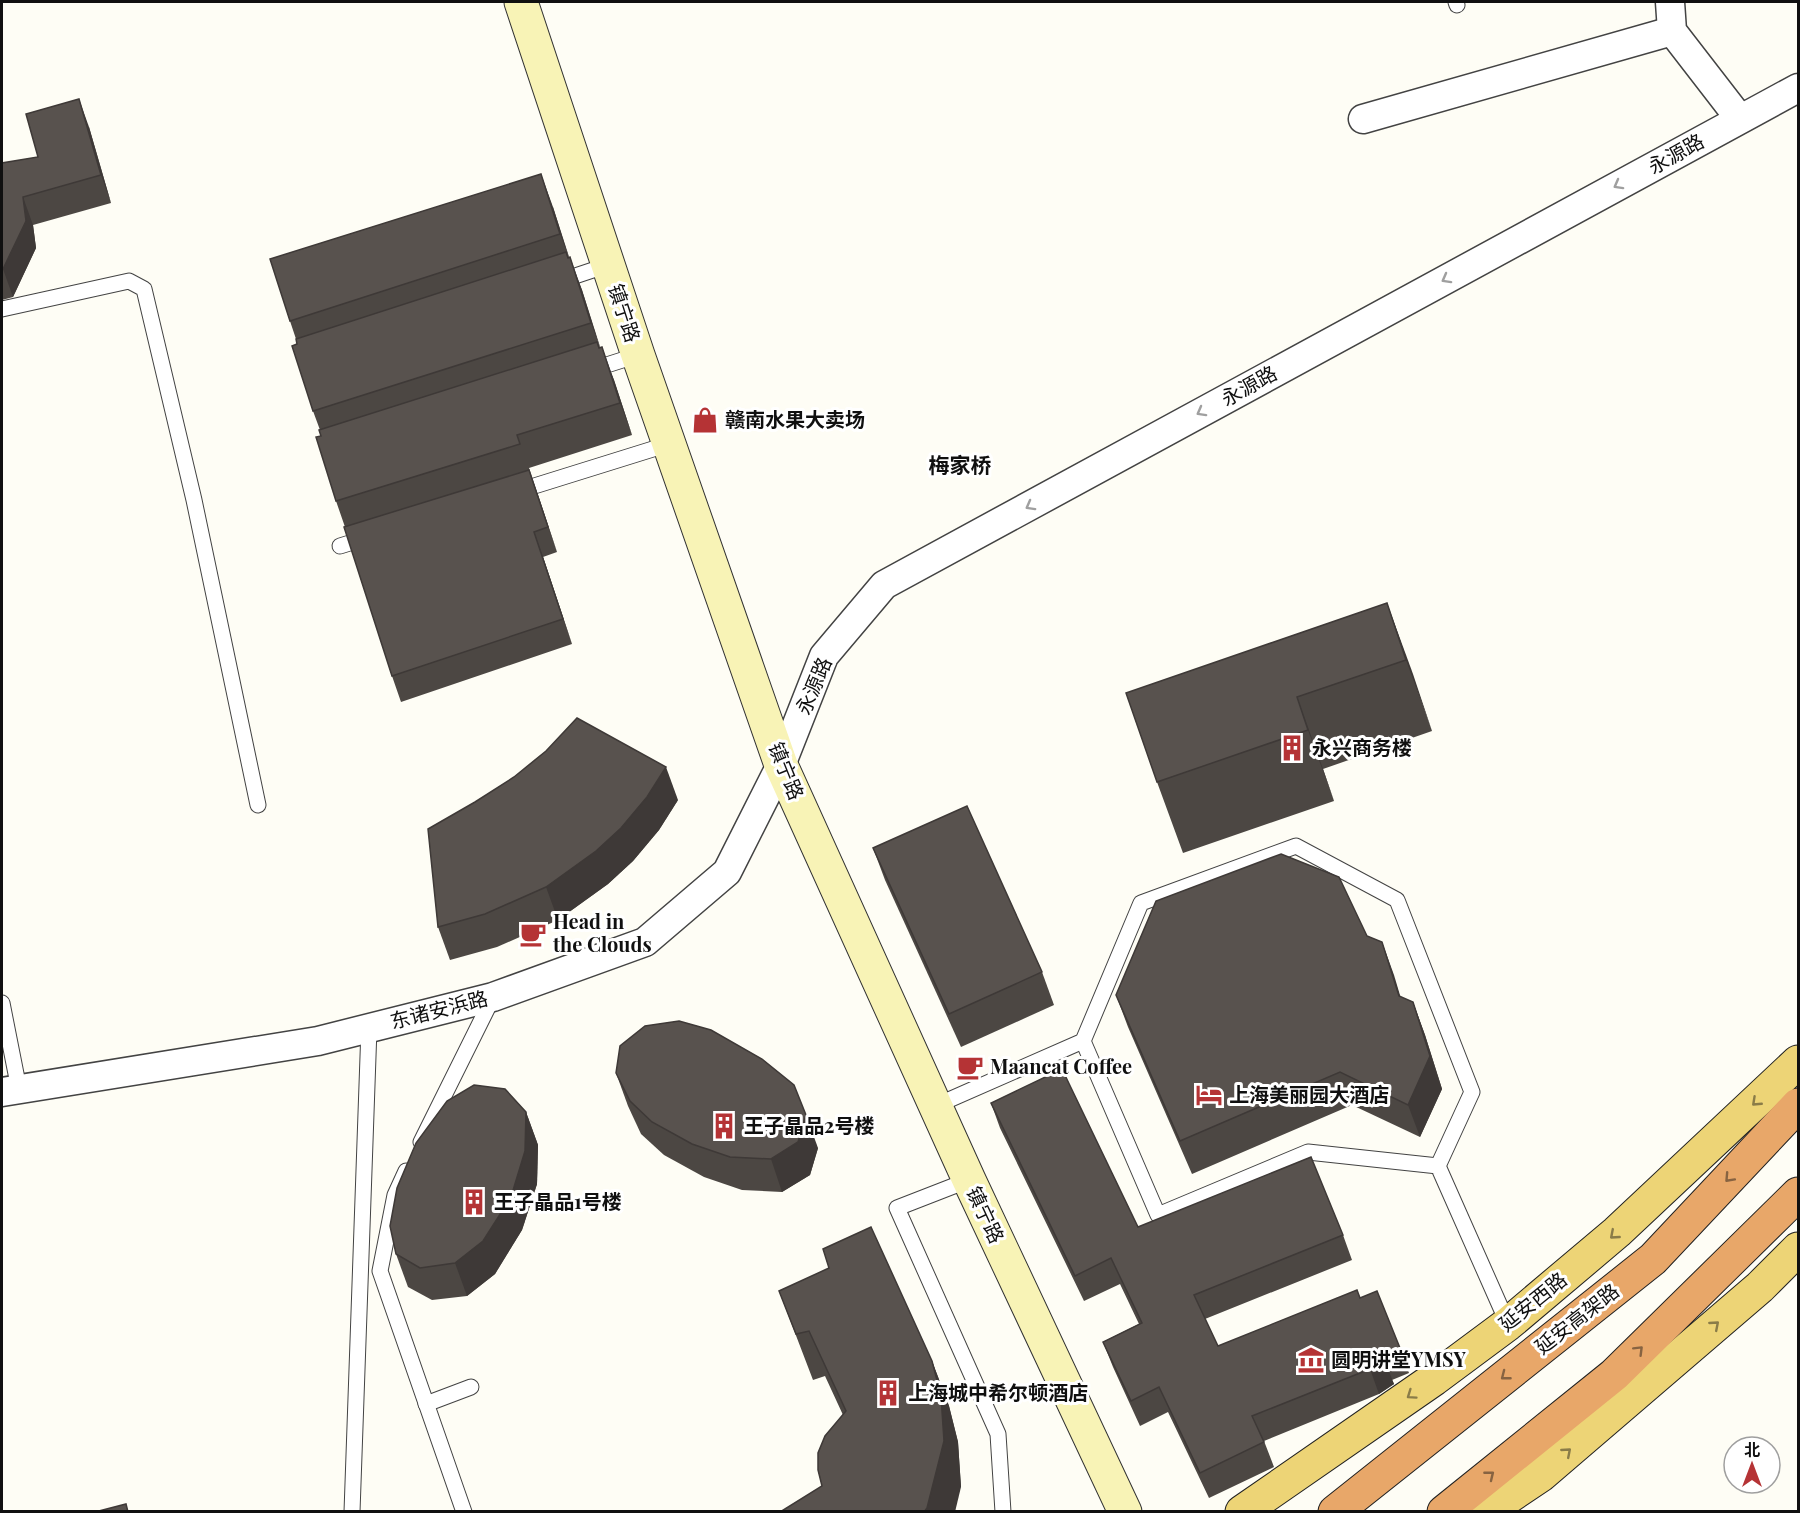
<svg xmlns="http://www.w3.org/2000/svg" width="1800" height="1513" viewBox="0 0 1800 1513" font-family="'Playfair Display','Noto Sans SC',serif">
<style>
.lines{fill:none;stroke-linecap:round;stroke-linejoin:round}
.lane-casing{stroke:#434343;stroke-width:17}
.street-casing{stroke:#434343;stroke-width:31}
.secondary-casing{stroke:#323232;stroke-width:35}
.primary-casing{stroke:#212121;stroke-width:35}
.highway-casing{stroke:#212121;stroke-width:35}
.lane{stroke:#fff;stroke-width:15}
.street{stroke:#fff;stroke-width:28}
.secondary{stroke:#f8f3b6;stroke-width:33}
.primary{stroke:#edd476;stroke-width:33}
.highway{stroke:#e8a769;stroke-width:33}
.wall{fill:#4c4743}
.shaded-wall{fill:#3e3937}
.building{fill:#58524e;stroke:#3e3937;stroke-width:1.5}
.oneway{stroke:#9f9f9f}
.oneway2{stroke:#8a7c48}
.oneway3{stroke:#876341}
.labels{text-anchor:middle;stroke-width:6;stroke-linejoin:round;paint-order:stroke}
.street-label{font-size:20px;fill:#101010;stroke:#fff}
.poi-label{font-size:20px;font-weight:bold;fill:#101010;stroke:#fff;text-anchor:start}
.neighbourhood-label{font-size:21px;font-weight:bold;fill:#101010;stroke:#fff}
</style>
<rect width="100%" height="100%" fill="#fefdf5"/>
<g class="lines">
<g class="lane-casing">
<g id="lane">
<path d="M1456 2 1457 5"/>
<path d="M557 282 608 265"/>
<path d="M2 309 129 281 144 289 194 500 258 805"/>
<path d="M591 370 638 355"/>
<path d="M515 492 669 444"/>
<path d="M340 546 369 537"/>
<path d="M2 1003 19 1089"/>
<path d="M1083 1041 1158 1215 1308 1152 1438 1166 1508 1324"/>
<path d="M935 1106 1083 1041 1141 903 1296 846 1397 900 1472 1092 1438 1166"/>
<path d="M421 1142 493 997"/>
<path d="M406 1171 395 1195 380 1271 464 1512"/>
<path d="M969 1180 897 1208 998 1434 1003 1512"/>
<path d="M426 1404 471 1387"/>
<path d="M352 1512 369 1028"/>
</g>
</g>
<g class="street-casing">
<g id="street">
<path d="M1670 2 1672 31 1740 119"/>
<path d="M1363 119 1672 31"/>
<path d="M2 1092 318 1041 493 997 645 942 727 872 781 765 824 656 884 585 1798 88"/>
</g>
</g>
<g class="secondary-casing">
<path id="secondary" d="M521 2 638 355 781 765 969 1180 1125 1512"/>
</g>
<g class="primary-casing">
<g id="primary">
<path d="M1242 1512 1434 1379 1508 1324 1617 1232 1798 1062"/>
<path d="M1486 1512 1541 1475 1760 1287 1798 1249"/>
</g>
</g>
<g class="highway-casing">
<g id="highway">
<path d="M1335 1512 1653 1259 1798 1105"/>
<path d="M1444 1512 1614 1375 1798 1194"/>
</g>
</g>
<use href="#lane" class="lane"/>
<use href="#street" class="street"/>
<use href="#secondary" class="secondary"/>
<use href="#primary" class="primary"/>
<use href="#highway" class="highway"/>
</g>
<g class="wall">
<path d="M89 127 111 203 33 225 36 248 13 297 2 300V163L38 157Z"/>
<path d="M553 207 569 258 582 290 600 348 614 380 632 435 529 468 557 552 543 557 572 644 401 702 392 676 345 527 336 501 320 430 313 411 296 339 290 321Z"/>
<path d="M1387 603 1432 731 1323 769 1334 801 1183 853 1157 782Z"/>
<path d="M678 800 659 830 633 861 608 884 558 920 497 947 450 960 438 927Z"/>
<path d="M873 848 1042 972 1054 1005 961 1047 885 880Z"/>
<path d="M1367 936 1382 942 1400 997 1413 1002 1425 1035 1442 1089 1420 1137 1352 1105 1192 1174 1128 1027 1116 995Z"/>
<path d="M616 1073 818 1148 810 1175 782 1192 742 1190 704 1177 664 1155 641 1134 628 1106Z"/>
<path d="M991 1103 1138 1227 1343 1235 1352 1260 1205 1319 1218 1346 1360 1298 1400 1348 1409 1373 1392 1380 1394 1384 1379 1394 1264 1441 1274 1467 1209 1498 1168 1412 1140 1426 1113 1367 1103 1342 1139 1324 1120 1284 1084 1301 1000 1128Z"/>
<path d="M526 1112 538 1145 537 1184 522 1230 495 1274 467 1296 432 1300 408 1287 396 1254Z"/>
<path d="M779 1291 932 1361 949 1406 958 1442 961 1487 822 1486 843 1415 825 1376 813 1380Z"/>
</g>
<g class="shaded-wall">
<path d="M79 99 89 127 111 203 101 175Z"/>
<path d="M541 174 553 207 572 266 560 234Z"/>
<path d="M23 197 33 225 36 248 13 297 3 269Z"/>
<path d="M570 257 582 290 603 356 591 323Z"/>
<path d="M602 347 614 380 632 435 620 403Z"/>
<path d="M529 470 538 495 557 552 548 527Z"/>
<path d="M534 532 543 557 572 644 563 619Z"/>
<path d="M1387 603 1413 674 1432 731 1406 660Z"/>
<path d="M1297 697 1323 769 1334 801 1308 730Z"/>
<path d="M666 767 678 800 659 830 633 861 608 884 558 920 546 887Z"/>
<path d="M1382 942 1394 975 1410 1029 1399 996Z"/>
<path d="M1413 1002 1425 1035 1442 1089 1420 1137 1408 1105Z"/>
<path d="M526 1112 538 1145 537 1184 522 1230 495 1274 467 1296 455 1263Z"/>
<path d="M806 1115 818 1148 810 1175 782 1192 771 1159Z"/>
<path d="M1384 1359 1394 1384 1379 1394 1370 1369Z"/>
<path d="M932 1361 949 1406 958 1442 961 1487 955 1512H924Z"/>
</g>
<g class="building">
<path d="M79 99 101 175 23 197 26 221 3 269H2V163L38 157 26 114Z"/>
<path d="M541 174 560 234 290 321 270 259Z"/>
<path d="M566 252 568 258 570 257 591 323 313 411 292 346 297 344 296 339Z"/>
<path d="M597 342 599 348 602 347 620 403 517 435 520 444 336 501 316 437 321 436 319 430Z"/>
<path d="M529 470 548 527 534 532 563 619 392 676 344 527Z"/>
<path d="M1387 603 1406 660 1297 697 1308 730 1157 782 1126 693Z"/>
<path d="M577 718 666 767 647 797 621 828 596 851 546 887 485 914 438 927 428 829 475 802 514 777 546 751Z"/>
<path d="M967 806 1042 972 949 1014 873 848Z"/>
<path d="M1281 854 1339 877 1367 936 1382 942 1399 996 1413 1002 1430 1056 1408 1105 1340 1072 1180 1141 1116 995 1156 901Z"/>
<path d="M679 1021 711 1030 762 1059 794 1085 806 1115 798 1142 771 1159 730 1157 692 1144 652 1122 630 1101 616 1073 620 1046 645 1026Z"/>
<path d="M1062 1069 1138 1227 1311 1157 1343 1235 1194 1295 1218 1346 1357 1290 1360 1298 1377 1291 1400 1348 1383 1355 1384 1359 1370 1369 1252 1416 1264 1442 1200 1473 1159 1387 1131 1401 1103 1342 1142 1323 1111 1258 1075 1276 991 1103Z"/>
<path d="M474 1085 505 1089 526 1112 525 1151 511 1197 483 1241 455 1263 420 1268 396 1254 390 1226 397 1188 416 1143 447 1101Z"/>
<path d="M871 1227 932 1361 941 1396 944 1441 927 1508 924 1512H780L822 1486 818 1470V1453L825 1436 846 1411 809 1331 796 1334 779 1291 829 1268 823 1249Z"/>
<path d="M126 1504 128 1512H95Z"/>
</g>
<defs><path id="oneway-chevron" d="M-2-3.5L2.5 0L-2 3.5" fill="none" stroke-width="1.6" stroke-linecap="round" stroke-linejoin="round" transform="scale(1.5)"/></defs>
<g class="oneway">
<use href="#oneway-chevron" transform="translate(1618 185) rotate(151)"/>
<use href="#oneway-chevron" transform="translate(1446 279) rotate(151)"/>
<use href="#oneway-chevron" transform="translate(1201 412) rotate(151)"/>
<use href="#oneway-chevron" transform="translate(1030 506) rotate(151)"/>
</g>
<g class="oneway2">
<use href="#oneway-chevron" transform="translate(1756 1102) rotate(137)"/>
<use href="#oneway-chevron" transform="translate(1614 1235) rotate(139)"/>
<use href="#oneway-chevron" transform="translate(1715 1325) rotate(-41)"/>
<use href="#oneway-chevron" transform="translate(1411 1395) rotate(145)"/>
<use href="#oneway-chevron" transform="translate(1567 1452) rotate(-41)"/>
</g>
<g class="oneway3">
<use href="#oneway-chevron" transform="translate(1729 1178) rotate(133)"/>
<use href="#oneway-chevron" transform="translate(1639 1350) rotate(-45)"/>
<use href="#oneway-chevron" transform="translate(1505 1376) rotate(142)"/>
<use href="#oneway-chevron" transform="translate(1490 1475) rotate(-39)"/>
</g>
<defs>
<g id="shop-bare" transform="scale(2.07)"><path d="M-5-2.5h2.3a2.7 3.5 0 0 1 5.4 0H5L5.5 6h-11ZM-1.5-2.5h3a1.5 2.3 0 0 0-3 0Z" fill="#b53335" stroke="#fff" stroke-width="2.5" paint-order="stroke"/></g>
<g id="building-bare" transform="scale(2.07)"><path d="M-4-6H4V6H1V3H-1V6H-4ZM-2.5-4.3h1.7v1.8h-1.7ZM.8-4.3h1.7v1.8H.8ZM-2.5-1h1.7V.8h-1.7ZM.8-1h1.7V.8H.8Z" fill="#b53335" stroke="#fff" stroke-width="2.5" paint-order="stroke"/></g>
<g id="cafe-bare" transform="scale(2.07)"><path d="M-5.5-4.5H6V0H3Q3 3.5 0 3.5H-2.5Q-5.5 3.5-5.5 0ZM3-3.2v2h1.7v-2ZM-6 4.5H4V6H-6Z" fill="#b53335" stroke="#fff" stroke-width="2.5" paint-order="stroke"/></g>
<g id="hotel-bare" transform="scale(2.07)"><path d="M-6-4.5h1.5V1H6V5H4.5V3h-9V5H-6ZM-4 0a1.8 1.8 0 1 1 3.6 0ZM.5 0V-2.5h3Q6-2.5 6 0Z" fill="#b53335" stroke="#fff" stroke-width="2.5" paint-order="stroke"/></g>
<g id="museum-bare" transform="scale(2.07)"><path d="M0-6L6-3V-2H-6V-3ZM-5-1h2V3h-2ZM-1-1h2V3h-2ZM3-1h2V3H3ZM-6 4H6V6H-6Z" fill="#b53335" stroke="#fff" stroke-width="2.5" paint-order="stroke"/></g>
</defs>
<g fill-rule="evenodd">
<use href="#shop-bare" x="705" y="420"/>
<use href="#building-bare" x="1292" y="748"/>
<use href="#cafe-bare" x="533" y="934"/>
<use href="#cafe-bare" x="970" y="1067"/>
<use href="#hotel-bare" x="1209" y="1095"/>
<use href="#building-bare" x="724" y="1126"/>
<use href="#building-bare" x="474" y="1202"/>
<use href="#museum-bare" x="1311" y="1360"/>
<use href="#building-bare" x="888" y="1393"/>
</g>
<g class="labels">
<g class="street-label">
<text transform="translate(1676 154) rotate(-29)" y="7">永源路</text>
<text transform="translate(624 313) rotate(72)" y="7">镇宁路</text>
<text transform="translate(1249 386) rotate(-29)" y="7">永源路</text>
<text transform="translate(814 686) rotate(-67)" y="7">永源路</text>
<text transform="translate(786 771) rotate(68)" y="7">镇宁路</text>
<text transform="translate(439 1010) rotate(-14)" y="7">东诸安浜路</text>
<text transform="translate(985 1215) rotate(65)" y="7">镇宁路</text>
<text transform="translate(1533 1302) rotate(-39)" y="7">延安西路</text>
<text transform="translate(1577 1319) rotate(-38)" y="7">延安高架路</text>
</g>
<g class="poi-label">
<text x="725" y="427">赣南水果大卖场</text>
<text x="1312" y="755">永兴商务楼</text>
<text x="553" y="929">Head in<tspan x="553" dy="23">the Clouds</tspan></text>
<text x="990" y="1074">Maancat Coffee</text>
<text x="1229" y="1102">上海美丽园大酒店</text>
<text x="744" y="1133">王子晶品2号楼</text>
<text x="494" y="1209">王子晶品1号楼</text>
<text x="1331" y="1367">圆明讲堂YMSY</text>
<text x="908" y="1400">上海城中希尔顿酒店</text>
</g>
<g class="neighbourhood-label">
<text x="960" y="473">梅家桥</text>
</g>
</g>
<rect width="1800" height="1513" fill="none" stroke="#101010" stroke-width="6"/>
<g transform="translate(1752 1465)"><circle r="28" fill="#ffffff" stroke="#9f9f9f" stroke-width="1.5"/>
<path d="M0-4.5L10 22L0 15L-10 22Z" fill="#b53335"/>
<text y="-9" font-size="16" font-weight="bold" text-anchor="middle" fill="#101010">北</text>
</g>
</svg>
